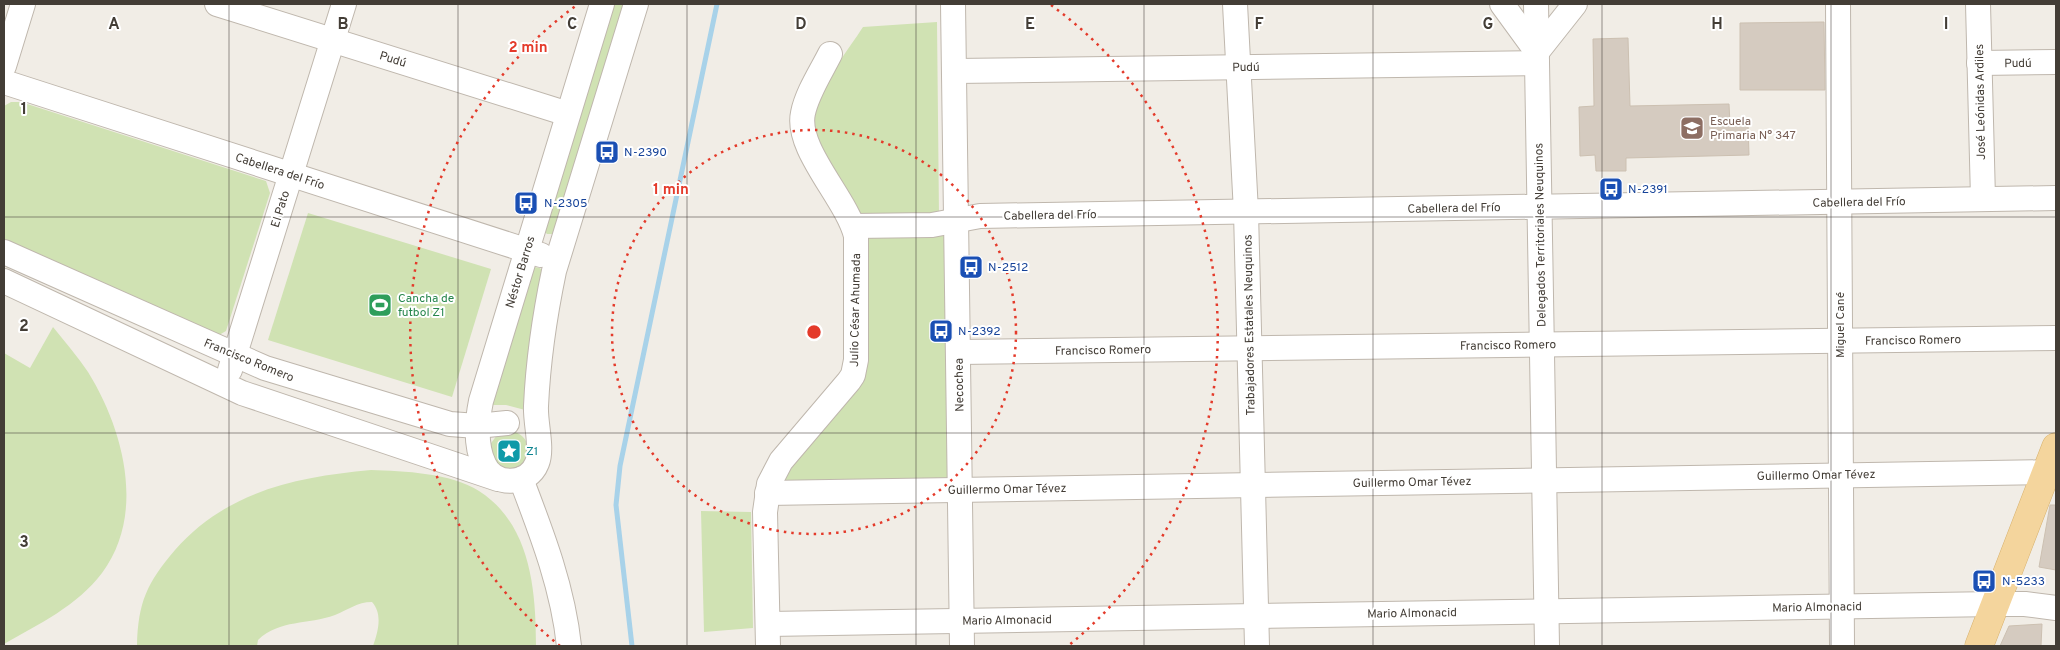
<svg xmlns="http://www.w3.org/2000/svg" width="2060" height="650" viewBox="0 0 2060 650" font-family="Overpass,sans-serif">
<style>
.green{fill:#d0e2b3}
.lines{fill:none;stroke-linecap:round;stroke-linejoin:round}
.stream{stroke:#a8d2e9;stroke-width:5}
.building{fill:#d5cbc0;stroke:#ccc0b1}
.minor-casing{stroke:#bfb7ad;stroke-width:26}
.major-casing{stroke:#d7b16e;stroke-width:29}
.minor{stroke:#fff;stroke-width:24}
.major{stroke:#f4d59d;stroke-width:28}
.grid{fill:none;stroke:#433d36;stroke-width:1;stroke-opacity:0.55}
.ring{fill:none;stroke:#e43a2a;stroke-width:2.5;stroke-dasharray:2.5 5}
.labels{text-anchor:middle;stroke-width:4;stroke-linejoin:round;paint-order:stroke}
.street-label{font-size:12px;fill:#433d36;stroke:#fff}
.education-label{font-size:12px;fill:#785e54;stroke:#fff;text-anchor:start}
.transit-label{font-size:12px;fill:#164399;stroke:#fff;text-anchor:start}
.leisure-label{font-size:12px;fill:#27864d;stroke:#fff;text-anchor:start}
.culture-label{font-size:12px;fill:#0d838f;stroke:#fff;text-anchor:start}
.grid-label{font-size:16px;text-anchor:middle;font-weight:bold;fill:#433d36;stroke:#fff;stroke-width:4;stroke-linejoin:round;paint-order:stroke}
.centre{fill:#e43a2a;stroke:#fff;stroke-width:2.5}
.ring-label{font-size:15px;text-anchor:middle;font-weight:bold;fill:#e43a2a;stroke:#fff;stroke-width:4;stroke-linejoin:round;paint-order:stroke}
</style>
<rect width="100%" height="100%" fill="#f1ede6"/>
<g class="green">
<path d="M613 4 624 5 553 234H547L545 232Z"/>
<path d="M937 22 939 216 869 217 858 213C845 190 810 141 813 117 815 92 849 49 863 27Z"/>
<path d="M11 102H21L266 181 270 193 226 331 219 335 4 242V106Z"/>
<path d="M308 213 491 269 452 397 268 340Z"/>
<path d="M947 232 949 485 784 486 777 476 862 374 861 233Z"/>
<path d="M534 267 540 268 542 271 525 410 506 405H489Z"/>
<path d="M53 327C65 342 78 357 88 372 124 430 146 514 102 573 77 606 39 624 4 644V353L30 368Z"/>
<path d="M510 431C525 434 527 441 530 454L519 471 499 470 489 446 497 435Z"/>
<path d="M371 470C404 471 451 473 479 491 531 524 536 591 536 646H373C378 632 383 614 372 602 357 602 348 610 335 615 308 625 280 619 258 640L257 646H137C138 602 147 583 175 550 227 491 296 477 371 470Z"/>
<path d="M701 511 751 512 753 628 704 632Z"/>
</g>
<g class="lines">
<path class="stream" d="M632 646 616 505 620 466 717 4"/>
</g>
<g class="building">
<path d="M1824 22 1825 90H1740V23Z"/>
<path d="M1628 38 1630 106 1729 104 1730 124H1748L1749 155 1626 158V171H1596L1595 155 1580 156 1579 107 1594 106 1593 39Z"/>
<path d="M2050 505H2056V570L2039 567Z"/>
<path d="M2042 624 2041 646H2000L2009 626Z"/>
</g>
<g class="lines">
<g class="minor-casing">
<g id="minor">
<path d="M217 4 568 114"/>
<path d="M602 4 481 401C477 421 475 445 484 464 494 487 528 486 537 463 543 448 535 423 536 406 538 363 545 314 554 271L636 4"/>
<path d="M953 4 962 646"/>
<path d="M1235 4 1246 212 1257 646"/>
<path d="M1502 4 1537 52 1575 4"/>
<path d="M1536 4 1547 646"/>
<path d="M1838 4 1842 646"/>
<path d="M1978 4 1983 199"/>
<path d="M1979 63 2056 62"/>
<path d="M4 66 23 4"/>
<path d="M955 71 1537 63"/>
<path d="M4 82 541 255"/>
<path d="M854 226 932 225 980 216 2056 198"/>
<path d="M4 252 265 368 450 424 477 426 507 423"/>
<path d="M4 281 242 393 498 479"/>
<path d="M959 352 2056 338"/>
<path d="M230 370 344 4"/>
<path d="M521 479C542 534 563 588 569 646"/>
<path d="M767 493 2056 472"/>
<path d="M768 624 1995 604H2025L2056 608"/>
<path d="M768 646 765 512 769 484 781 461 849 381 853 375 856 360V236C847 199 795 149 803 113 807 93 821 72 830 54"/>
</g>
</g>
<g class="major-casing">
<path id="major" d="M1979 646 2056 447"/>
</g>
<use href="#minor" class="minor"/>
<use href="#major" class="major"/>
</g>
<path class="grid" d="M229 4V646M458 4V646M687 4V646M916 4V646M1144 4V646M1373 4V646M1602 4V646M1831 4V646M4 217H2056M4 433H2056"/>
<g class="ring">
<circle cx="814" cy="332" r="202"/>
<path d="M560 646A404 404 0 0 1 577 5M1051 5A404 404 0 0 1 1068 646"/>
</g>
<defs>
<g id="school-square" transform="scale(1.25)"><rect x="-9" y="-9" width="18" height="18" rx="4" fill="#8d6e63" stroke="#fff"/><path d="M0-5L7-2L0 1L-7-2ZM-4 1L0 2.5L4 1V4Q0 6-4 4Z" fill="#fff"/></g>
<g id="bus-square" transform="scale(1.25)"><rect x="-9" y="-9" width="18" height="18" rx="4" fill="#1a4fb4" stroke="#fff"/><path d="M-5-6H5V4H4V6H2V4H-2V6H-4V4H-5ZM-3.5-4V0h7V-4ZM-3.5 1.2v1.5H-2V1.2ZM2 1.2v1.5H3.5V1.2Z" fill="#fff"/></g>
<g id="stadium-square" transform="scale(1.25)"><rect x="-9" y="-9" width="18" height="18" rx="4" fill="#2e9e5b" stroke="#fff"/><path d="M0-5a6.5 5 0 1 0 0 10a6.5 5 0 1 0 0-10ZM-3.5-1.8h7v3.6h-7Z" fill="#fff"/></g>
<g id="sight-square" transform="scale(1.25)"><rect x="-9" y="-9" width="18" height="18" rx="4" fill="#0f9aa8" stroke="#fff"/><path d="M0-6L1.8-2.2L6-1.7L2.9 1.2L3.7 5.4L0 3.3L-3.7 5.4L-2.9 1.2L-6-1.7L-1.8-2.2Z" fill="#fff"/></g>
</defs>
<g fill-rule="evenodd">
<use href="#school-square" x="1692" y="128"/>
<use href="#bus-square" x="607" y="152"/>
<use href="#bus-square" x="1611" y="189"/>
<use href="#bus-square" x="526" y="203"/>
<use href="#bus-square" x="971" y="267"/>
<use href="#stadium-square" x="380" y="305"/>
<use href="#bus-square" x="941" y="331"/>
<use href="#sight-square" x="509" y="451"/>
<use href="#bus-square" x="1984" y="581"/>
</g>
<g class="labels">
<g class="street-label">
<text transform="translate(393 59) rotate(17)" y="4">Pudú</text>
<text transform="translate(2018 63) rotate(-1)" y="4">Pudú</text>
<text transform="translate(1246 67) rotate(-1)" y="4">Pudú</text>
<text transform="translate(1980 102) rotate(-91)" y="4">José Leónidas Ardiles</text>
<text transform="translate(280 171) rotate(18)" y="4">Cabellera del Frío</text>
<text transform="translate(1859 202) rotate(-1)" y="4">Cabellera del Frío</text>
<text transform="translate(1454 208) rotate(-1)" y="4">Cabellera del Frío</text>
<text transform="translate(280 209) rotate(-73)" y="4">El Pato</text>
<text transform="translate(1050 215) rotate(-1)" y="4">Cabellera del Frío</text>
<text transform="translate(1540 235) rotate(-91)" y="4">Delegados Territoriales Neuquinos</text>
<text transform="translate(520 272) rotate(-73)" y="4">Néstor Barros</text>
<text transform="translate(855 310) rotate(-89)" y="4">Julio César Ahumada</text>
<text transform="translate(1249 325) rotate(-91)" y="4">Trabajadores Estatales Neuquinos</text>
<text transform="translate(1840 325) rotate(-90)" y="4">Miguel Cané</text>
<text transform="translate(1913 340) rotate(-1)" y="4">Francisco Romero</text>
<text transform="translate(1508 345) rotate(-1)" y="4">Francisco Romero</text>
<text transform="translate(1103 350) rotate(-1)" y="4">Francisco Romero</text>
<text transform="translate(249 360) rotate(22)" y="4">Francisco Romero</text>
<text transform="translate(959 385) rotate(-91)" y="4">Necochea</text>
<text transform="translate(1816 475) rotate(-1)" y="4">Guillermo Omar Tévez</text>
<text transform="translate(1412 482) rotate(-1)" y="4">Guillermo Omar Tévez</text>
<text transform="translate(1007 489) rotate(-1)" y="4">Guillermo Omar Tévez</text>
<text transform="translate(1817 607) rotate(-1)" y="4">Mario Almonacid</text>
<text transform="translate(1412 613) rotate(-1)" y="4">Mario Almonacid</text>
<text transform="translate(1007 620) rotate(-1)" y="4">Mario Almonacid</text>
</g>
<g class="education-label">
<text x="1710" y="125">Escuela<tspan x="1710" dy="14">Primaria N° 347</tspan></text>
</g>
<g class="transit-label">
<text x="624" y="156">N-2390</text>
<text x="1628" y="193">N-2391</text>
<text x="544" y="207">N-2305</text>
<text x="988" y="271">N-2512</text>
<text x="958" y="335">N-2392</text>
<text x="2002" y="585">N-5233</text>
</g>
<g class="leisure-label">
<text x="398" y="302">Cancha de<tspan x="398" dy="14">futbol Z1</tspan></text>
</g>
<g class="culture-label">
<text x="526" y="455">Z1</text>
</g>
</g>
<g class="grid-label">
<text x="114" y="29">A</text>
<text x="343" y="29">B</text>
<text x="572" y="29">C</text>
<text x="801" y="29">D</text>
<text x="1030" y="29">E</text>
<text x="1259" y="29">F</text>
<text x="1488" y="29">G</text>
<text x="1717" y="29">H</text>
<text x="1946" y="29">I</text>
<text x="24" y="114">1</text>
<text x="24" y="331">2</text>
<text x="24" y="547">3</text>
</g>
<circle cx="814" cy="332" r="8" class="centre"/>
<g class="ring-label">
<text x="528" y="52">2 min</text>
<text x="671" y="194">1 min</text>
</g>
<rect width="2060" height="650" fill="none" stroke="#433d36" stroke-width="10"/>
</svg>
